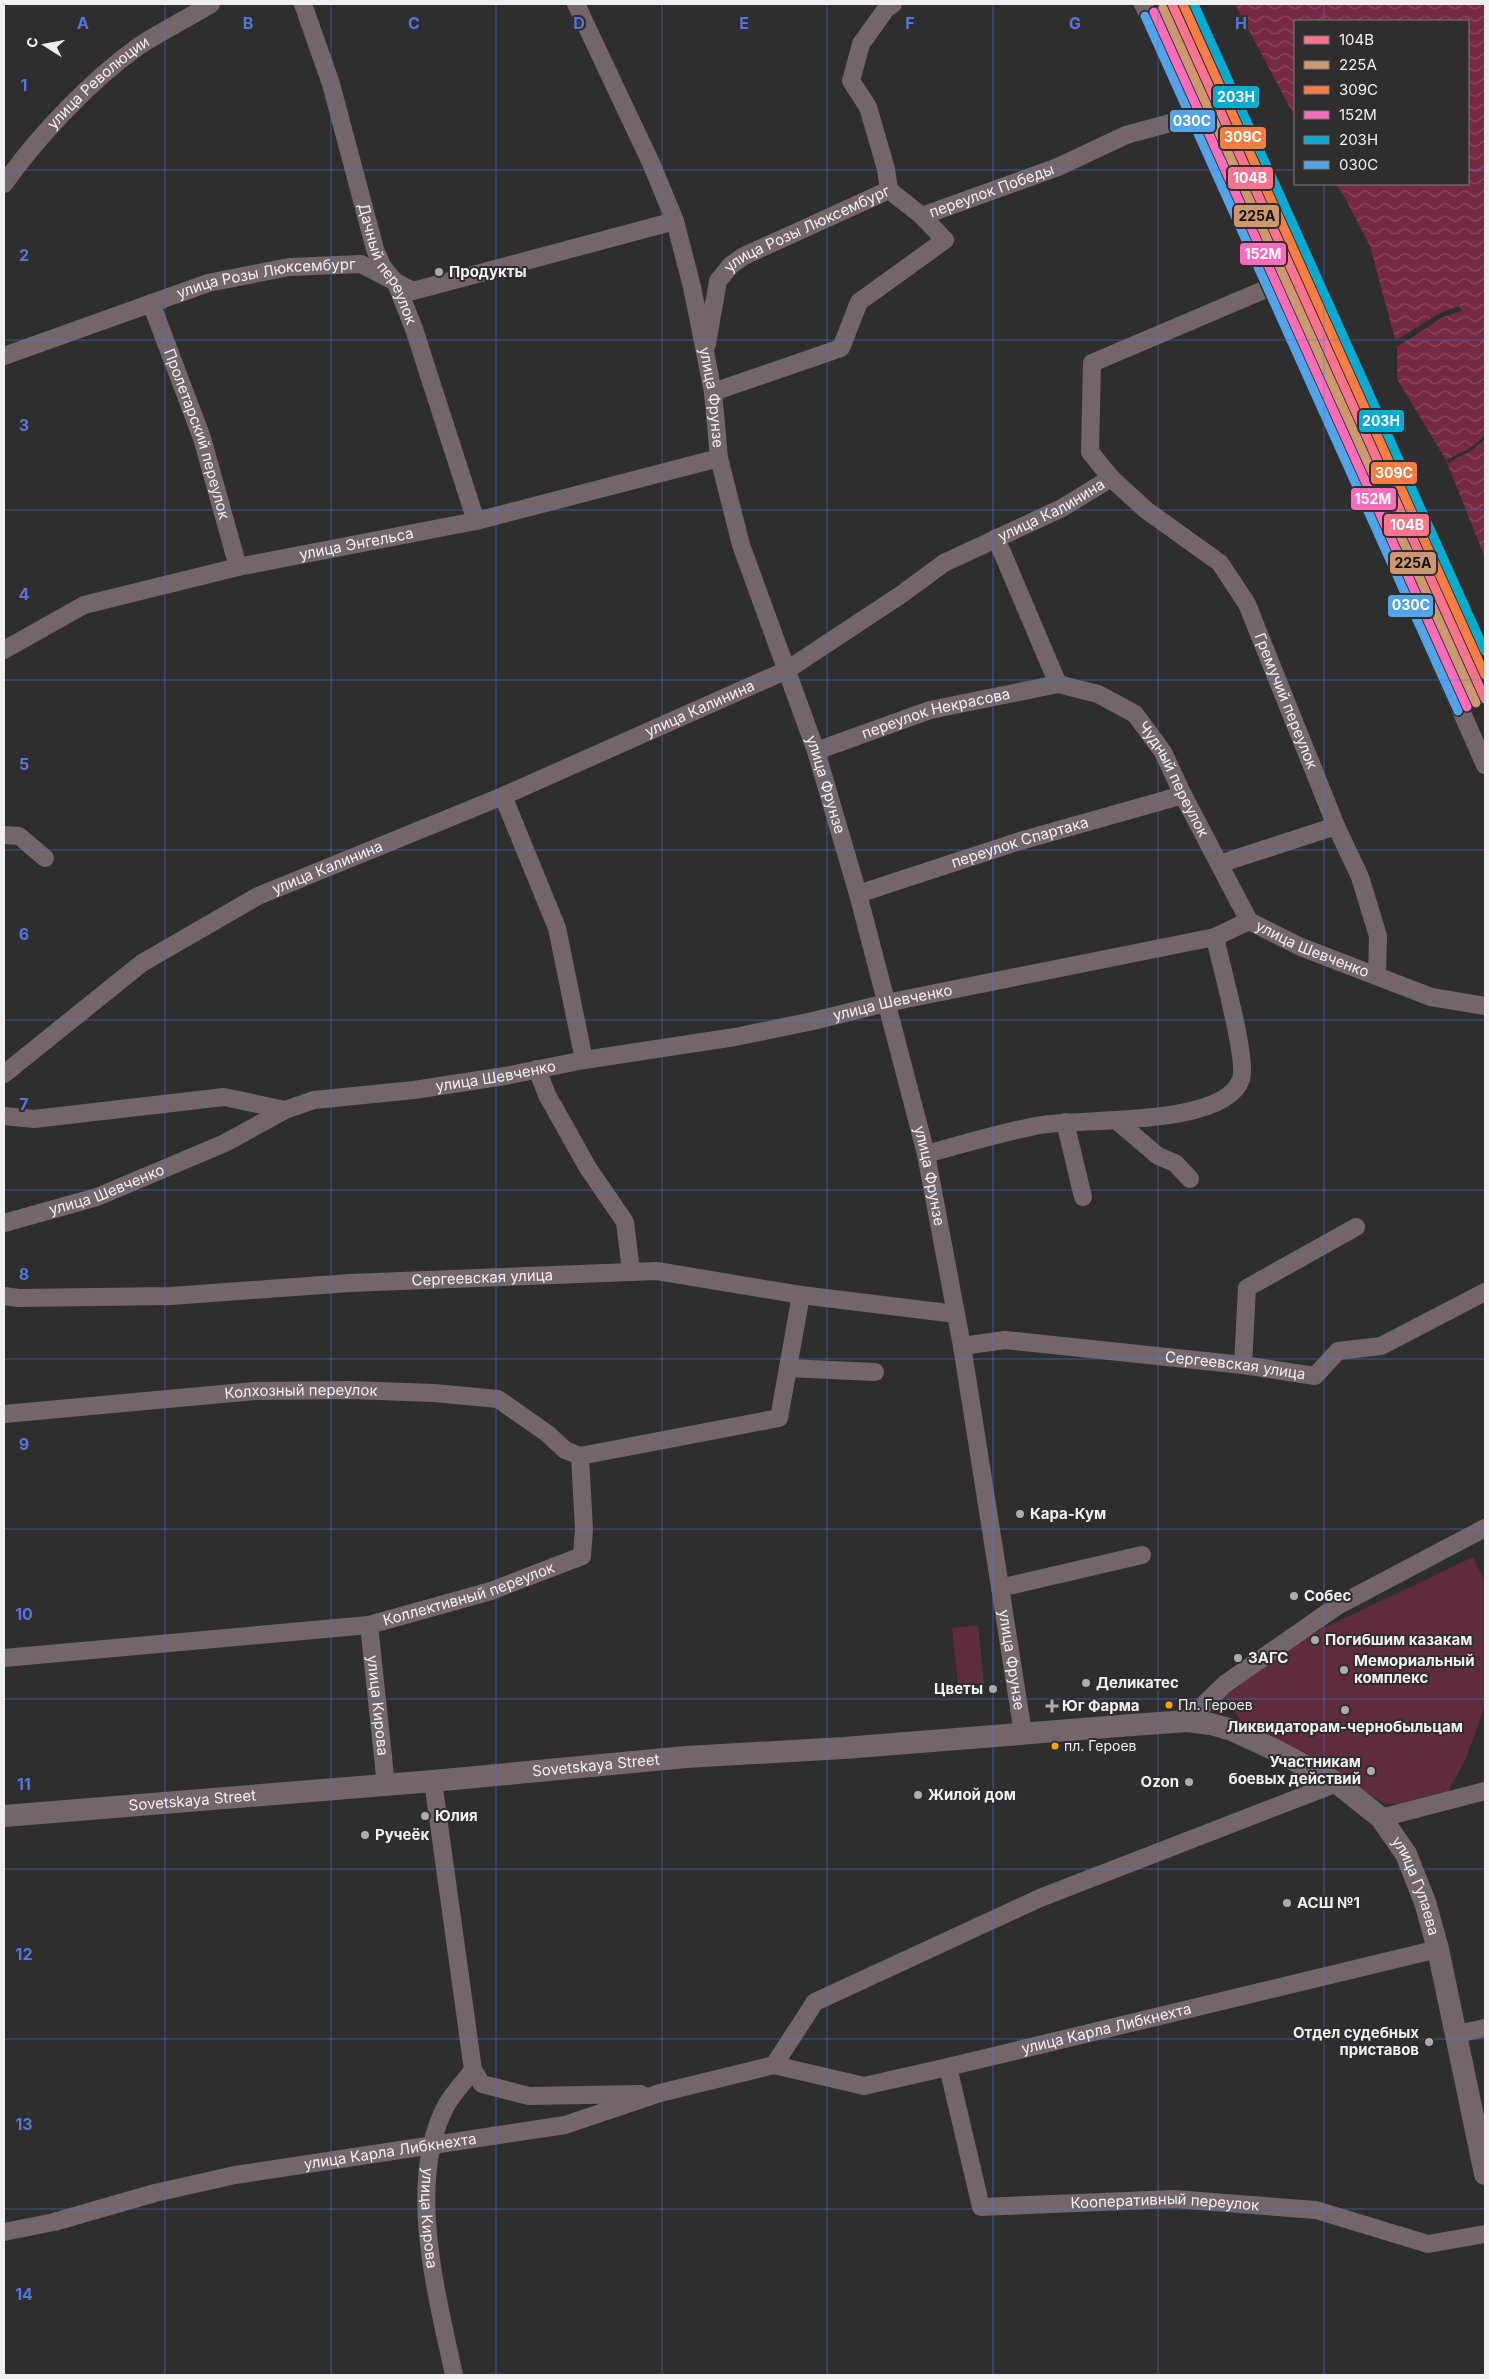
<svg xmlns="http://www.w3.org/2000/svg" width="1489" height="2379" viewBox="0 0 1489 2379" font-family="Inter,sans-serif">
<style>
.green{fill:#5f2c3d}
.water{fill:url(#water-waves)}
.pier{fill:#2f2e2e}
.lines{fill:none;stroke-linecap:round;stroke-linejoin:round}
.minor{stroke:#73666a;stroke-width:18}
.major{stroke:#73666a;stroke-width:22}
.rail-1-casing{stroke:#302d2e;stroke-width:12}
.rail-2-casing{stroke:#302d2e;stroke-width:12}
.rail-3-casing{stroke:#302d2e;stroke-width:12}
.rail-4-casing{stroke:#302d2e;stroke-width:12}
.rail-5-casing{stroke:#302d2e;stroke-width:12}
.rail-6-casing{stroke:#302d2e;stroke-width:12}
.rail-1{stroke:#fc738d;stroke-width:9}
.rail-2{stroke:#cd976f;stroke-width:9}
.rail-3{stroke:#f77d43;stroke-width:9}
.rail-4{stroke:#fb6dba;stroke-width:9}
.rail-5{stroke:#06acd0;stroke-width:9}
.rail-6{stroke:#53a3e8;stroke-width:9}
.grid{fill:none;stroke:#5276de;stroke-width:1;stroke-opacity:0.55}
.poi-dot{fill:#adabac;stroke:#302d2e;stroke-width:2}
.bus-dot{fill:#f7a600;stroke:#302d2e;stroke-width:2}
.labels{text-anchor:middle;stroke-width:4;stroke-linejoin:round;paint-order:stroke}
.bus-label{font-size:14px;fill:#f1eff0;stroke:#302d2e;text-anchor:start}
.street-label{font-size:15px;fill:#f1eff0;stroke:#302d2e}
.poi-label{font-size:15px;font-weight:bold;fill:#f1eff0;stroke:#302d2e;text-anchor:start}
.grid-label{font-size:16px;text-anchor:middle;font-weight:bold;fill:#5276de;stroke:#302d2e;stroke-width:4;stroke-linejoin:round;paint-order:stroke}
.line-badge{stroke:#302d2e;stroke-width:2}
.badge-label{font-size:14px;text-anchor:middle;font-weight:bold;fill:#fff}
.pale-badge-label{font-size:14px;text-anchor:middle;font-weight:bold;fill:#111}
</style>
<defs>
<pattern id="water-waves" width="16" height="10" patternUnits="userSpaceOnUse" patternTransform="scale(1.25)"><rect width="16" height="10" fill="#762944"/><path d="M0 5q4-4 8 0t8 0" fill="none" stroke="#8a485f"/></pattern>
</defs>
<rect width="100%" height="100%" fill="#2f2e2e"/>
<g class="green">
<path d="M1473 1557 1485 1582V1706L1466 1758 1448 1792 1410 1804H1385L1339 1775 1242 1723 1225 1696 1295 1642Z"/>
<path d="M978 1625 984 1683 958 1685 952 1628Z"/>
</g>
<path class="water" d="M1235 4H1485V558L1446 460 1397 379V347L1370 246 1344 196 1335 184H1468V21H1295V117Z"/>
<g class="pier">
<path d="M1459 306 1462 311 1443 317 1397 347 1395 341 1440 313Z"/>
<path d="M1485 436V440L1469 452 1448 463 1446 460 1467 450Z"/>
</g>
<g class="lines">
<g class="minor">
<path id="s1" d="M303 4 331 84 375 249 382 266 396 283 414 329 476 521"/>
<path id="s2" d="M576 4 651 163 675 221 692 287 713 392 719 458 741 545 816 751 858 894 926 1154 962 1346 1023 1733"/>
<path d="M1143 4 1273 286 1485 765"/>
<path id="s3" d="M4 184C38 136 91 80 139 46 162 31 188 18 211 4"/>
<path d="M889 190 886 169 868 107 851 81 861 44 886 9 893 4"/>
<path d="M889 190 922 216"/>
<path id="s4" d="M151 303 202 438 238 567"/>
<path id="s5" d="M707 344 718 281 731 265 744 256 889 190"/>
<path id="s6" d="M4 356 208 283 289 267 361 264 413 291 675 221"/>
<path id="s7" d="M713 392 841 348 859 302 945 240 922 216 1058 167 1126 135 1196 116"/>
<path id="s8" d="M1111 478 1146 510 1220 563 1247 604 1336 826 1360 877 1378 936 1377 976"/>
<path d="M996 538 1058 684"/>
<path id="s9" d="M4 650 84 605 238 567 476 521 719 458"/>
<path id="s10" d="M816 751 930 710 1058 684 1098 694 1135 714 1163 752 1183 795 1249 921"/>
<path d="M503 796 557 928 584 1060"/>
<path d="M4 835 19 836 45 858"/>
<path d="M1219 864 1336 826"/>
<path id="s11" d="M858 894 1020 841 1183 795"/>
<path d="M537 1069 547 1095 588 1168 625 1222 631 1271"/>
<path id="s12" d="M4 1074 142 963 258 896 503 796 787 670 902 594 944 563 1062 508 1111 478 1090 452 1092 363 1273 286"/>
<path d="M4 1116 34 1119 224 1097 285 1110"/>
<path d="M1117 1121 1158 1156 1175 1163 1190 1179"/>
<path d="M1065 1122 1083 1197"/>
<path d="M926 1154C964 1144 1002 1132 1041 1125 1082 1118 1226 1127 1241 1079 1248 1059 1220 963 1215 937"/>
<path id="s13" d="M4 1223 97 1197 225 1143 285 1110 314 1100 414 1090 505 1076 584 1060 735 1037 813 1021 886 1003 1215 937 1249 921 1301 947 1431 997 1485 1006"/>
<path id="s14" d="M4 1296 19 1298 171 1296 350 1283 657 1271 801 1295 956 1314"/>
<path id="s15" d="M962 1346 1005 1340 1243 1365 1315 1376 1338 1351 1381 1346 1485 1292"/>
<path d="M1243 1365 1247 1288 1356 1227"/>
<path d="M788 1368 875 1372"/>
<path id="s16" d="M4 1414 255 1391 351 1390 434 1393 498 1399 548 1434 565 1450 580 1456"/>
<path d="M1000 1588 1142 1555"/>
<path id="s17" d="M369 1625 386 1785"/>
<path id="s18" d="M4 1658 369 1625 491 1591 582 1556 584 1529 580 1456 779 1418 801 1295"/>
<path d="M1187 1721 1225 1684 1337 1606 1485 1528"/>
<path id="s19" d="M433 1781 473 2070C465 2081 454 2092 447 2104 405 2180 437 2295 454 2375"/>
<path d="M1381 1818 1485 1791"/>
<path d="M1457 2034 1485 2028"/>
<path d="M774 2065 815 2002 1040 1898 1337 1783"/>
<path id="s20" d="M948 2067 981 2207 1174 2199 1316 2210 1428 2244 1485 2234"/>
<path d="M473 2070 482 2084 529 2096 641 2094"/>
<path id="s21" d="M4 2232 54 2222 155 2193 235 2175 565 2125 660 2093 774 2065 864 2086 948 2067 1438 1949"/>
</g>
<path class="major" id="s22" d="M4 1816 433 1781 686 1757 844 1748 1132 1725 1187 1721 1211 1724 1232 1730 1273 1749 1337 1783 1381 1818 1406 1854 1425 1902 1438 1949 1485 2174"/>
<g class="rail-1-casing">
<path id="rail-1" d="M1172 4 1485 699"/>
</g>
<g class="rail-2-casing">
<path id="rail-2" d="M1163 8 1476 703"/>
</g>
<g class="rail-3-casing">
<path id="rail-3" d="M1183 4 1485 675"/>
</g>
<g class="rail-4-casing">
<path id="rail-4" d="M1154 12 1467 707"/>
</g>
<g class="rail-5-casing">
<path id="rail-5" d="M1194 4 1485 651"/>
</g>
<g class="rail-6-casing">
<path id="rail-6" d="M1145 16 1458 711"/>
</g>
<use href="#rail-1" class="rail-1"/>
<use href="#rail-2" class="rail-2"/>
<use href="#rail-3" class="rail-3"/>
<use href="#rail-4" class="rail-4"/>
<use href="#rail-5" class="rail-5"/>
<use href="#rail-6" class="rail-6"/>
</g>
<path class="grid" d="M165 4V2375M331 4V2375M496 4V2375M662 4V2375M827 4V2375M993 4V2375M1158 4V2375M1324 4V21M4 170H1295M1468 170H1485M1324 184V2375M4 340H1485M4 510H1485M4 680H1485M4 850H1485M4 1020H1485M4 1190H1485M4 1359H1485M4 1529H1485M4 1699H1485M4 1869H1485M4 2039H1485M4 2209H1485"/>
<g class="poi-dot">
<circle cx="439" cy="272" r="5"/>
<circle cx="1020" cy="1514" r="5"/>
<circle cx="1294" cy="1596" r="5"/>
<circle cx="1315" cy="1640" r="5"/>
<circle cx="1238" cy="1658" r="5"/>
<circle cx="1344" cy="1670" r="5"/>
<circle cx="1086" cy="1683" r="5"/>
<circle cx="993" cy="1689" r="5"/>
<path d="M1049.5 1698.5h5v5h5v5h-5v5h-5v-5h-5v-5h5z"/>
<circle cx="1345" cy="1710" r="5"/>
<circle cx="1371" cy="1771" r="5"/>
<circle cx="1189" cy="1782" r="5"/>
<circle cx="918" cy="1795" r="5"/>
<circle cx="425" cy="1816" r="5"/>
<circle cx="365" cy="1835" r="5"/>
<circle cx="1287" cy="1903" r="5"/>
<circle cx="1429" cy="2042" r="5"/>
</g>
<g class="bus-dot">
<circle cx="1169" cy="1705" r="4.5"/>
<circle cx="1055" cy="1746" r="4.5"/>
</g>
<g class="labels">
<g class="bus-label">
<text x="1178" y="1710">Пл. Героев</text>
<text x="1064" y="1751">пл. Героев</text>
</g>
<g class="street-label">
<text dy="5" stroke="none"><textPath href="#s3" startOffset="139">улица Революции</textPath></text>
<text dy="5" stroke="none"><textPath href="#s7" startOffset="398">переулок Победы</textPath></text>
<text dy="5" stroke="none"><textPath href="#s5" startOffset="169">улица Розы Люксембург</textPath></text>
<text dy="5" stroke="none"><textPath href="#s1" startOffset="274">Дачный переулок</textPath></text>
<text dy="5" stroke="none"><textPath href="#s6" startOffset="275">улица Розы Люксембург</textPath></text>
<text dy="5" stroke="none"><textPath href="#s2" startOffset="419">улица Фрунзе</textPath></text>
<text dy="5" stroke="none"><textPath href="#s4" startOffset="139">Пролетарский переулок</textPath></text>
<text dy="5" stroke="none"><textPath href="#s12" startOffset="1196">улица Калинина</textPath></text>
<text dy="5" stroke="none"><textPath href="#s9" startOffset="371">улица Энгельса</textPath></text>
<text dy="5" stroke="none"><textPath href="#s8" startOffset="292">Гремучий переулок</textPath></text>
<text dy="5" stroke="none"><textPath href="#s12" startOffset="791">улица Калинина</textPath></text>
<text dy="5" stroke="none"><textPath href="#s10" startOffset="126">переулок Некрасова</textPath></text>
<text dy="5" stroke="none"><textPath href="#s10" startOffset="411">Чудный переулок</textPath></text>
<text dy="5" stroke="none"><textPath href="#s2" startOffset="824">улица Фрунзе</textPath></text>
<text dy="5" stroke="none"><textPath href="#s11" startOffset="170">переулок Спартака</textPath></text>
<text dy="5" stroke="none"><textPath href="#s12" startOffset="386">улица Калинина</textPath></text>
<text dy="5" stroke="none"><textPath href="#s13" startOffset="1358">улица Шевченко</textPath></text>
<text dy="5" stroke="none"><textPath href="#s13" startOffset="922">улица Шевченко</textPath></text>
<text dy="5" stroke="none"><textPath href="#s13" startOffset="518">улица Шевченко</textPath></text>
<text dy="5" stroke="none"><textPath href="#s2" startOffset="1229">улица Фрунзе</textPath></text>
<text dy="5" stroke="none"><textPath href="#s13" startOffset="108">улица Шевченко</textPath></text>
<text dy="5" stroke="none"><textPath href="#s14" startOffset="479">Сергеевская улица</textPath></text>
<text dy="5" stroke="none"><textPath href="#s15" startOffset="275">Сергеевская улица</textPath></text>
<text dy="5" stroke="none"><textPath href="#s16" startOffset="298">Колхозный переулок</textPath></text>
<text dy="5" stroke="none"><textPath href="#s18" startOffset="471">Коллективный переулок</textPath></text>
<text dy="5" stroke="none"><textPath href="#s2" startOffset="1720">улица Фрунзе</textPath></text>
<text dy="5" stroke="none"><textPath href="#s17" startOffset="81">улица Кирова</textPath></text>
<text dy="5" stroke="none"><textPath href="#s22" startOffset="594">Sovetskaya Street</textPath></text>
<text dy="5" stroke="none"><textPath href="#s22" startOffset="189">Sovetskaya Street</textPath></text>
<text dy="5" stroke="none"><textPath href="#s22" startOffset="1484">улица Гулаева</textPath></text>
<text dy="5" stroke="none"><textPath href="#s21" startOffset="1131">улица Карла Либкнехта</textPath></text>
<text dy="5" stroke="none"><textPath href="#s21" startOffset="395">улица Карла Либкнехта</textPath></text>
<text dy="5" stroke="none"><textPath href="#s20" startOffset="328">Кооперативный переулок</textPath></text>
<text dy="5" stroke="none"><textPath href="#s19" startOffset="452">улица Кирова</textPath></text>
</g>
<g class="poi-label">
<text x="449" y="277">Продукты</text>
<text x="1030" y="1519">Кара-Кум</text>
<text x="1304" y="1601">Собес</text>
<text x="1325" y="1645">Погибшим казакам</text>
<text x="1248" y="1663">ЗАГС</text>
<text x="1354" y="1666">Мемориальный<tspan x="1354" dy="17">комплекс</tspan></text>
<text x="1096" y="1688">Деликатес</text>
<text x="983" y="1694" text-anchor="end">Цветы</text>
<text x="1062" y="1711">Юг Фарма</text>
<text x="1345" y="1732" text-anchor="middle">Ликвидаторам-чернобыльцам</text>
<text x="1361" y="1767" text-anchor="end">Участникам<tspan x="1361" dy="17">боевых действий</tspan></text>
<text x="1179" y="1787" text-anchor="end">Ozon</text>
<text x="928" y="1800">Жилой дом</text>
<text x="435" y="1821">Юлия</text>
<text x="375" y="1840">Ручеёк</text>
<text x="1297" y="1908">АСШ №1</text>
<text x="1419" y="2038" text-anchor="end">Отдел судебных<tspan x="1419" dy="17">приставов</tspan></text>
</g>
</g>
<g class="grid-label">
<text x="83" y="29">A</text>
<text x="248" y="29">B</text>
<text x="414" y="29">C</text>
<text x="579" y="29">D</text>
<text x="744" y="29">E</text>
<text x="910" y="29">F</text>
<text x="1075" y="29">G</text>
<text x="1241" y="29">H</text>
<text x="24" y="91">1</text>
<text x="24" y="261">2</text>
<text x="24" y="431">3</text>
<text x="24" y="600">4</text>
<text x="24" y="770">5</text>
<text x="24" y="940">6</text>
<text x="24" y="1110">7</text>
<text x="24" y="1280">8</text>
<text x="24" y="1450">9</text>
<text x="24" y="1620">10</text>
<text x="24" y="1790">11</text>
<text x="24" y="1960">12</text>
<text x="24" y="2130">13</text>
<text x="24" y="2300">14</text>
</g>
<g class="line-badge">
<rect x="1212" y="85" width="48" height="24" rx="5" fill="#06acd0"/>
<rect x="1169" y="109" width="47" height="24" rx="5" fill="#53a3e8"/>
<rect x="1219" y="126" width="48" height="24" rx="5" fill="#f77d43"/>
<rect x="1227" y="166" width="47" height="24" rx="5" fill="#fc738d"/>
<rect x="1233" y="204" width="47" height="24" rx="5" fill="#cd976f"/>
<rect x="1239" y="242" width="48" height="24" rx="5" fill="#fb6dba"/>
<rect x="1358" y="409" width="47" height="24" rx="5" fill="#06acd0"/>
<rect x="1370" y="461" width="48" height="24" rx="5" fill="#f77d43"/>
<rect x="1350" y="487" width="47" height="24" rx="5" fill="#fb6dba"/>
<rect x="1383" y="513" width="47" height="24" rx="5" fill="#fc738d"/>
<rect x="1389" y="551" width="48" height="24" rx="5" fill="#cd976f"/>
<rect x="1387" y="594" width="47" height="24" rx="5" fill="#53a3e8"/>
</g>
<g class="badge-label">
<text x="1236" y="102">203Н</text>
<text x="1192" y="126">030C</text>
<text x="1243" y="142">309С</text>
<text x="1250" y="183">104В</text>
<text x="1263" y="259">152М</text>
<text x="1381" y="426">203Н</text>
<text x="1394" y="478">309С</text>
<text x="1373" y="504">152М</text>
<text x="1407" y="530">104В</text>
<text x="1411" y="610">030C</text>
</g>
<g class="pale-badge-label">
<text x="1257" y="221">225А</text>
<text x="1413" y="568">225А</text>
</g>
<rect width="1489" height="2379" fill="none" stroke="#f1eff0" stroke-width="10"/>
<rect x="1294" y="20" width="175" height="165" fill="#302d2e" stroke="#7d7b7c"/>
<rect x="1304" y="36" width="25" height="8" fill="#fc738d" stroke="#7d7b7c"/>
<text x="1339" y="45" font-size="15" fill="#f1eff0">104В</text>
<rect x="1304" y="61" width="25" height="8" fill="#cd976f" stroke="#7d7b7c"/>
<text x="1339" y="70" font-size="15" fill="#f1eff0">225А</text>
<rect x="1304" y="86" width="25" height="8" fill="#f77d43" stroke="#7d7b7c"/>
<text x="1339" y="95" font-size="15" fill="#f1eff0">309С</text>
<rect x="1304" y="111" width="25" height="8" fill="#fb6dba" stroke="#7d7b7c"/>
<text x="1339" y="120" font-size="15" fill="#f1eff0">152М</text>
<rect x="1304" y="136" width="25" height="8" fill="#06acd0" stroke="#7d7b7c"/>
<text x="1339" y="145" font-size="15" fill="#f1eff0">203Н</text>
<rect x="1304" y="161" width="25" height="8" fill="#53a3e8" stroke="#7d7b7c"/>
<text x="1339" y="170" font-size="15" fill="#f1eff0">030C</text>
<g transform="translate(45 45) rotate(281)" stroke="#302d2e" stroke-width="4" paint-order="stroke">
<path d="M0-4L9 19L0 12L-9 19Z" fill="#f1eff0"/>
<text y="-8" font-size="14" font-weight="bold" text-anchor="middle" fill="#f1eff0">С</text>
</g>
</svg>
